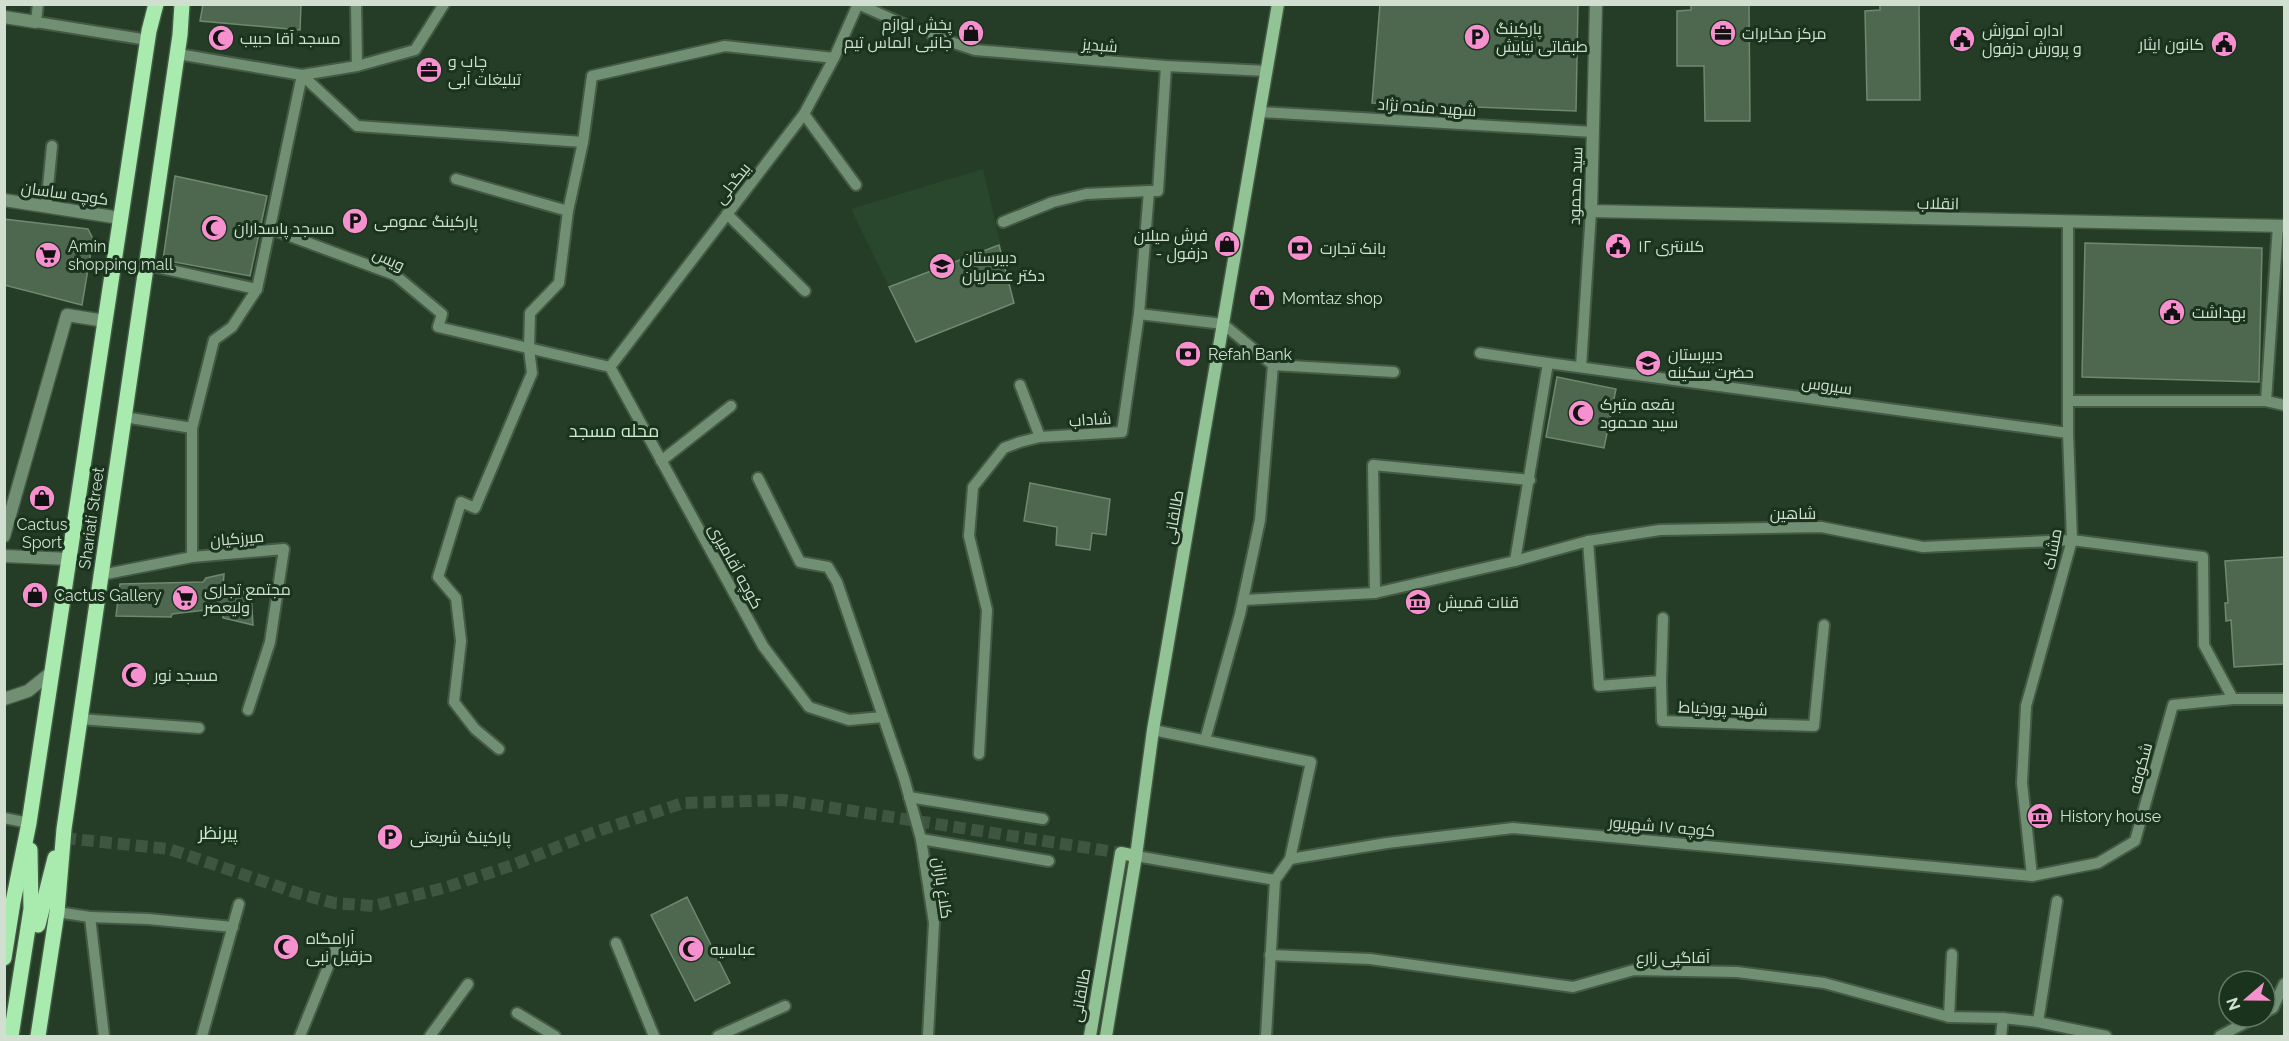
<svg xmlns="http://www.w3.org/2000/svg" width="2289" height="1041" viewBox="0 0 2289 1041" font-family="Raleway,Cairo,sans-serif">
<style>
.built{fill:#29472c}
.building{fill:#4e684f;stroke:#6e896f;stroke-width:1.5}
.lines{fill:none;stroke-linecap:round;stroke-linejoin:round}
.secondary-tunnel{stroke:#3f5540;stroke-width:12;stroke-dasharray:12 6;stroke-linecap:butt}
.lane-casing{stroke:#445a45;stroke-width:14}
.street-casing{stroke:#445a45;stroke-width:15}
.secondary-casing{stroke:#445a45;stroke-width:15}
.primary-casing{stroke:#445a45;stroke-width:18}
.lane{stroke:#719073;stroke-width:10}
.street{stroke:#719073;stroke-width:12}
.secondary{stroke:#91c394;stroke-width:12}
.primary{stroke:#a9eaae;stroke-width:15}
.labels{text-anchor:middle;stroke-width:6;stroke-linejoin:round;paint-order:stroke}
.poi-label{font-size:16px;fill:#d0dfd0;stroke:#1a331d;text-anchor:start}
.street-label{font-size:16px;fill:#d0dfd0;stroke:#1a331d}
.neighbourhood-label{font-size:18px;fill:#cdeace;stroke:#1a331d}
</style>
<rect width="100%" height="100%" fill="#253d26"/>
<path class="built" d="M983 169 1014 303 916 342 851 209Z"/>
<g class="building">
<path d="M203 4H301L300 30 200 21Z"/>
<path d="M1380 4H1578L1576 111 1372 103Z"/>
<path d="M1691 4H1749L1750 121H1705L1704 66H1677V11L1691 10Z"/>
<path d="M1880 4H1919L1920 100H1867L1865 11 1880 10Z"/>
<path d="M175 176 267 196 250 276 163 260Z"/>
<path d="M4 219 88 229 93 239 82 305 4 285Z"/>
<path d="M2085 243 2262 248 2259 382 2082 377Z"/>
<path d="M999 245 1014 303 916 342 889 287Z"/>
<path d="M1557 377 1616 389 1604 448 1546 437Z"/>
<path d="M1030 483 1110 499 1106 535 1092 533 1090 550 1056 545 1057 527 1024 521Z"/>
<path d="M2284 557V664L2234 667 2231 620 2226 621 2225 603H2228L2225 561Z"/>
<path d="M224 574 223 587 251 593 253 625 223 618V608L172 614 171 617 116 616 120 584 203 582 206 578Z"/>
<path d="M687 897 730 983 695 1001 651 915Z"/>
</g>
<g class="lines">
<path class="secondary-tunnel" d="M64 838 169 849 300 894 334 903 374 906 447 887 513 865 592 833 683 803 783 800 1121 853"/>
<g class="lane-casing">
<g id="lane">
<path d="M38 4 36 22 148 40"/>
<path d="M356 4 357 66"/>
<path d="M933 36 975 50 1166 66 1267 71"/>
<path d="M178 54 302 75 357 66 415 50 444 4"/>
<path d="M302 75 357 126 583 142"/>
<path d="M1260 112 1593 132"/>
<path d="M804 114 856 185"/>
<path d="M456 179 568 211"/>
<path d="M46 207 52 146"/>
<path d="M727 214 805 291"/>
<path d="M1003 222 1053 202 1086 194 1149 191"/>
<path d="M271 229 395 275 442 314 438 327 610 367"/>
<path d="M147 265 257 289"/>
<path d="M1139 314 1223 324 1273 365 1260 520 1240 614 1205 740"/>
<path d="M1480 353 1548 363"/>
<path d="M1273 365 1394 372"/>
<path d="M610 367 804 114 834 58 858 4 903 24"/>
<path d="M610 367 763 646 809 707 849 720 883 717"/>
<path d="M1581 367 1591 211"/>
<path d="M1020 385 1040 437"/>
<path d="M2069 401H2266L2284 405"/>
<path d="M2266 401 2278 226"/>
<path d="M124 417 192 428"/>
<path d="M661 461 731 406"/>
<path d="M758 478 800 562 828 567 837 582 904 778 921 839"/>
<path d="M1530 480 1373 465 1375 593 1515 561 1588 541 1660 530 1821 527 1923 547 2072 540 2203 557 2204 645 2233 699"/>
<path d="M1588 541 1599 686 1661 681 1662 721 1814 726 1824 625"/>
<path d="M192 557V428L214 340 232 327 257 289 302 75"/>
<path d="M1515 561 1548 363 2068 433"/>
<path d="M101 575 192 557 284 549 270 642 248 710"/>
<path d="M1243 600 1375 593"/>
<path d="M1661 681 1663 618"/>
<path d="M80 719 199 728"/>
<path d="M1153 730 1311 762 1290 859 1275 880 1266 1036"/>
<path d="M499 749 475 729 454 702 461 641 456 598 438 577 461 502 475 508 532 373 529 349 530 313 559 283 568 211 583 142 592 76 725 46 834 58"/>
<path d="M979 754 987 610 969 536 973 487 1004 448 1020 442 1040 437 1122 432 1139 314 1149 191H1158L1166 66"/>
<path d="M909 797 1043 819"/>
<path d="M4 818 29 823"/>
<path d="M1136 856 1275 880"/>
<path d="M1290 859 1387 843 1513 828 2032 876 2098 863 2135 841 2173 705 2233 699H2284"/>
<path d="M2032 876 2022 783 2026 706 2072 540 2068 433V223"/>
<path d="M57 912 90 917 104 1036"/>
<path d="M90 917 148 919 233 927"/>
<path d="M616 943 654 1036"/>
<path d="M1270 955 1370 959 1573 987 1634 970 1737 972 1824 983 1949 1017 2003 1018 2038 1022 2106 1036"/>
<path d="M2265 1012 2273 1008 2284 984"/>
<path d="M517 1013 555 1036"/>
<path d="M1949 1017 1952 954"/>
<path d="M2038 1022 2057 901"/>
<path d="M202 1036 239 904"/>
<path d="M300 1036 338 942"/>
<path d="M430 1036 468 984"/>
<path d="M718 1036 785 1006"/>
<path d="M928 1036 934 923 921 839 1049 861"/>
<path d="M2001 1036 2003 1018"/>
<path d="M2220 1036 2256 1017"/>
</g>
</g>
<g class="street-casing">
<g id="street">
<path d="M1596 4 1591 211 2284 226"/>
<path d="M4 17 36 22"/>
<path d="M4 200 120 218"/>
<path d="M4 536 67 315 105 321"/>
<path d="M4 556 69 559"/>
<path d="M4 699 28 691 53 671"/>
</g>
</g>
<g class="secondary-casing">
<g id="secondary">
<path d="M1090 1036 1121 853 1136 856"/>
<path d="M1106 1036 1136 856 1153 730 1278 4"/>
</g>
</g>
<g class="primary-casing">
<g id="primary">
<path d="M38 925 55 858"/>
<path d="M4 958 13 902 29 823 149 31 156 4"/>
<path d="M11 1036 31 909 30 850"/>
<path d="M38 1036 57 912 64 829 180 35 182 4"/>
</g>
</g>
<use href="#lane" class="lane"/>
<use href="#street" class="street"/>
<use href="#secondary" class="secondary"/>
<use href="#primary" class="primary"/>
</g>
<defs>
<g id="shop-disc" transform="scale(1.35)"><circle r="9.5" fill="#f790ce" stroke="#1a331d"/><path d="M-5-2.5h2.3a2.7 3.5 0 0 1 5.4 0H5L5.5 6h-11ZM-1.5-2.5h3a1.5 2.3 0 0 0-3 0Z" fill="#111"/></g>
<g id="office-disc" transform="scale(1.35)"><circle r="9.5" fill="#f790ce" stroke="#1a331d"/><path d="M-6-3h4V-5.5h4V-3h4V5H-6ZM-1-4.5V-3h2v-1.5ZM-6 0V1H6V0Z" fill="#111"/></g>
<g id="parking-disc" transform="scale(1.35)"><circle r="9.5" fill="#f790ce" stroke="#1a331d"/><path d="M-3.5-5.5H1a3.5 3.5 0 0 1 0 7H-1V5.5H-3.5ZM-1-3.4V-.6H.8a1.4 1.4 0 0 0 0-2.8Z" fill="#111"/></g>
<g id="mosque-disc" transform="scale(1.35)"><circle r="9.5" fill="#f790ce" stroke="#1a331d"/><path d="M3.5-4.9A6 6 0 1 0 3.5 4.9A5 5 0 1 1 3.5-4.9Z" fill="#111"/></g>
<g id="civic-disc" transform="scale(1.35)"><circle r="9.5" fill="#f790ce" stroke="#1a331d"/><path d="M-.6-6.5H3V-4.5H.6V-3L4-1V1h2V6H-6V1h2V-1L-.6-3ZM-1.2 2.5V6h2.4V2.5Z" fill="#111"/></g>
<g id="bank-disc" transform="scale(1.35)"><circle r="9.5" fill="#f790ce" stroke="#1a331d"/><path d="M-6-4H6V4H-6ZM0-2.3a2.3 2.3 0 1 0 0 4.6a2.3 2.3 0 1 0 0-4.6Z" fill="#111"/></g>
<g id="supermarket-disc" transform="scale(1.35)"><circle r="9.5" fill="#f790ce" stroke="#1a331d"/><path d="M-6-5.5h2.5l.6 2H6L4.5 2H-2.5L-4.4-4H-6ZM-1.5 3.2a1.3 1.3 0 1 0 .1 0ZM3 3.2a1.3 1.3 0 1 0 .1 0Z" fill="#111"/></g>
<g id="school-disc" transform="scale(1.35)"><circle r="9.5" fill="#f790ce" stroke="#1a331d"/><path d="M0-5L7-2L0 1L-7-2ZM-4 1L0 2.5L4 1V4Q0 6-4 4Z" fill="#111"/></g>
<g id="museum-disc" transform="scale(1.35)"><circle r="9.5" fill="#f790ce" stroke="#1a331d"/><path d="M0-6L6-3V-2H-6V-3ZM-5-1h2V3h-2ZM-1-1h2V3h-2ZM3-1h2V3H3ZM-6 4H6V6H-6Z" fill="#111"/></g>
</defs>
<g fill-rule="evenodd">
<use href="#shop-disc" x="971" y="33"/>
<use href="#office-disc" x="1723" y="33"/>
<use href="#parking-disc" x="1477" y="37"/>
<use href="#mosque-disc" x="221" y="38"/>
<use href="#civic-disc" x="1962" y="39"/>
<use href="#civic-disc" x="2224" y="44"/>
<use href="#office-disc" x="429" y="70"/>
<use href="#parking-disc" x="355" y="221"/>
<use href="#mosque-disc" x="214" y="228"/>
<use href="#shop-disc" x="1227" y="244"/>
<use href="#civic-disc" x="1618" y="246"/>
<use href="#bank-disc" x="1300" y="248"/>
<use href="#supermarket-disc" x="48" y="255"/>
<use href="#school-disc" x="942" y="266"/>
<use href="#shop-disc" x="1262" y="298"/>
<use href="#civic-disc" x="2172" y="312"/>
<use href="#bank-disc" x="1188" y="354"/>
<use href="#school-disc" x="1648" y="363"/>
<use href="#mosque-disc" x="1581" y="413"/>
<use href="#shop-disc" x="42" y="498"/>
<use href="#shop-disc" x="35" y="595"/>
<use href="#supermarket-disc" x="185" y="598"/>
<use href="#museum-disc" x="1418" y="602"/>
<use href="#mosque-disc" x="134" y="675"/>
<use href="#museum-disc" x="2040" y="816"/>
<use href="#parking-disc" x="390" y="837"/>
<use href="#mosque-disc" x="286" y="947"/>
<use href="#mosque-disc" x="691" y="949"/>
</g>
<g class="labels">
<g class="poi-label">
<text x="952" y="30" text-anchor="end">پخش لوازم<tspan x="952" dy="18">جانبی الماس تیم</tspan></text>
<text x="1496" y="34">پارکینگ<tspan x="1496" dy="18">طبقاتی نیایش</tspan></text>
<text x="1982" y="36">اداره آموزش<tspan x="1982" dy="18">و پرورش دزفول</tspan></text>
<text x="1742" y="39">مرکز مخابرات</text>
<text x="240" y="44">مسجد آقا حبیب</text>
<text x="2204" y="50" text-anchor="end">کانون ایثار</text>
<text x="448" y="67">چاپ و<tspan x="448" dy="18">تبلیغات آبی</tspan></text>
<text x="374" y="227">پارکینگ عمومی</text>
<text x="234" y="234">مسجد پاسداران</text>
<text x="1208" y="241" text-anchor="end">فرش میلان<tspan x="1208" dy="18">- دزفول</tspan></text>
<text x="68" y="252">Amin<tspan x="68" dy="18">shopping mall</tspan></text>
<text x="1638" y="252">کلانتری ۱۲</text>
<text x="1320" y="254">بانک تجارت</text>
<text x="962" y="263">دبیرستان<tspan x="962" dy="18">دکتر عصاریان</tspan></text>
<text x="1282" y="304">Momtaz shop</text>
<text x="2192" y="318">بهداشت</text>
<text x="1208" y="360">Refah Bank</text>
<text x="1668" y="360">دبیرستان<tspan x="1668" dy="18">حضرت سکینه</tspan></text>
<text x="1600" y="410">بقعه متبرک<tspan x="1600" dy="18">سید محمود</tspan></text>
<text x="42" y="530" text-anchor="middle">Cactus<tspan x="42" dy="18">Sport</tspan></text>
<text x="204" y="595">مجتمع تجاری<tspan x="204" dy="18">ولیعصر</tspan></text>
<text x="54" y="601">Cactus Gallery</text>
<text x="1438" y="608">قنات قمیش</text>
<text x="154" y="681">مسجد نور</text>
<text x="2060" y="822">History house</text>
<text x="410" y="843">پارکینگ شریعتی</text>
<text x="306" y="944">آرامگاه<tspan x="306" dy="18">حزقیل نبی</tspan></text>
<text x="710" y="955">عباسیه</text>
</g>
<g class="street-label">
<text transform="translate(1100 45) rotate(5)" y="6">شبدیز</text>
<text transform="translate(1427 107) rotate(4)" y="6">شهید منده نژاد</text>
<text transform="translate(732 183) rotate(-52)" y="6">بیگدلی</text>
<text transform="translate(1575 186) rotate(-88)" y="6">سید محمود</text>
<text transform="translate(65 193) rotate(8)" y="6">کوچه ساسان</text>
<text transform="translate(1938 203) rotate(1)" y="6">انقلاب</text>
<text transform="translate(389 259) rotate(25)" y="6">ویس</text>
<text transform="translate(1827 385) rotate(8)" y="6">سیروس</text>
<text transform="translate(1090 419) rotate(-4)" y="6">شاداب</text>
<text x="1793" y="519">شاهین</text>
<text transform="translate(1173 517) rotate(-80)" y="6">طالقانی</text>
<text transform="translate(91 518) rotate(-82)" y="6">Shariati Street</text>
<text transform="translate(237 538) rotate(-5)" y="6">میرزکیان</text>
<text transform="translate(2052 549) rotate(-79)" y="6">مشاک</text>
<text transform="translate(736 566) rotate(61)" y="6">کوچه آقامیری</text>
<text transform="translate(1723 708) rotate(2)" y="6">شهید پورخیاط</text>
<text transform="translate(2140 768) rotate(-75)" y="6">شکوفه</text>
<text transform="translate(1662 826) rotate(5)" y="6">کوچه ۱۷ شهریور</text>
<text transform="translate(943 888) rotate(82)" y="6">کلاغ بازان</text>
<text x="1673" y="963">آقاگپی زارع</text>
<text transform="translate(1080 995) rotate(-80)" y="6">طالقانی</text>
</g>
<g class="neighbourhood-label">
<text x="614" y="437">محله مسجد</text>
<text x="218" y="839">پیرنظر</text>
</g>
</g>
<rect width="2289" height="1041" fill="none" stroke="#d0dfd0" stroke-width="12"/>
<g transform="translate(2247 999) rotate(250)"><circle r="28" fill="#1a331d" stroke="#637865" stroke-width="1.5"/>
<path d="M0-4.5L10 22L0 15L-10 22Z" fill="#f790ce"/>
<text y="-9" font-size="16" font-weight="bold" text-anchor="middle" fill="#d0dfd0">N</text>
</g>
</svg>
